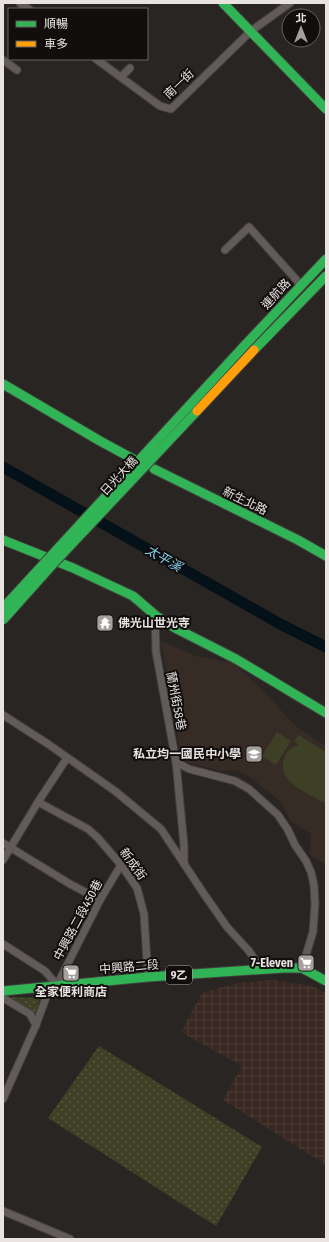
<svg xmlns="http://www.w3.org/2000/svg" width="329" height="1242" viewBox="0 0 329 1242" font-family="'Fira Sans Condensed','Noto Sans TC',sans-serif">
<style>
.built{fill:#372b26}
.industrial{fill:url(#industrial-grid)}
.grass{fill:url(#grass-dots)}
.garden{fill:#3e4025}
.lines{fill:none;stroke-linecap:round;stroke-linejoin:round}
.river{stroke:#041119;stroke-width:11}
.street-casing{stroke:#43403e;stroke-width:9}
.fast-casing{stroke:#43403e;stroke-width:11}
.street{stroke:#615b59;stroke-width:7}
.fast{stroke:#30b455;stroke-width:9}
.fast-bridge-casing{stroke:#43403e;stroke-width:11;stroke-linecap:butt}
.slow-bridge-casing{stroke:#43403e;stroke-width:11;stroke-linecap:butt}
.fast-bridge{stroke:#30b455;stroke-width:9}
.slow-bridge{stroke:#ff9f0a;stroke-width:9}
.labels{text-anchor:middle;stroke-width:4;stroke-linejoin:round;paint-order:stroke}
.shield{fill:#110e0d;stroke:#a8a3a1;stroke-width:1}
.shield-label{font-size:11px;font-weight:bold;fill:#e8e3e1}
.street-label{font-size:12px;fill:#e8e3e1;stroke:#110e0d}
.poi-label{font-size:12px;font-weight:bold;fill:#e8e3e1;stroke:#110e0d;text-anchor:end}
.water-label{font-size:13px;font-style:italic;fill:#86d1f0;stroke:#110e0d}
</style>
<defs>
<pattern id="industrial-grid" width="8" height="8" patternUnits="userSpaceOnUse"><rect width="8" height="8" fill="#392822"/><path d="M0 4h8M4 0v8" fill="none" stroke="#4c3d37"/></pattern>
<pattern id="grass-dots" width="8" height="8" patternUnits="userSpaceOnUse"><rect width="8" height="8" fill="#3e4025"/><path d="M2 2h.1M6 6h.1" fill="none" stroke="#5a5b44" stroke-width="1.8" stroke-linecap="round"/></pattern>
</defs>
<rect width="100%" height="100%" fill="#292523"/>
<path class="built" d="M161 641 196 656 233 663 257 685 297 727 326 746V865L310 855 311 834 290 821 282 803 249 776 235 770 222 771 189 763 183 758 179 749 178 734Z"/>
<path class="industrial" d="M273 980 312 986 326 993V1165L223 1100 242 1066 181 1032 202 993 237 983Z"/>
<g class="grass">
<path d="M9 997 40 998 35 1016 33 1013Z"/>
<path d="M99 1046 262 1147 216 1226 48 1118Z"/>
</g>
<g class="garden">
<path d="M277 732 291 741 276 765 262 756Z"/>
<path d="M299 735 326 752V803L322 802C306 792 277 782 284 759 286 750 292 747 299 745L294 741Z"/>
</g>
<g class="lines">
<path class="river" d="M3 467 282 625 326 647"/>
<g class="street-casing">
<g id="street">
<path d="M20 3 29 9"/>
<path d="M96 59 160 106 171 109 251 31 290 3"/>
<path d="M3 60 17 70"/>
<path d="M121 77 130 68"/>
<path d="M225 250 249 227 301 285"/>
<path d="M155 615 156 652 176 762 184 845V863"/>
<path d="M3 715 48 744 115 791 161 829 204 894 227 927 249 951 261 969"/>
<path d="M176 762 189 769 235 781 249 789 278 815 288 830 295 845 306 861 311 872 314 885 315 904 313 932 302 968"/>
<path d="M38 802 88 829 98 838 121 865 137 888 144 914 148 977"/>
<path d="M3 843 70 884 100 900"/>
<path d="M3 860 38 802 67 758"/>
<path d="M3 944 45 971 57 985"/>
<path d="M3 998 30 1014 36 1025"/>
<path d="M3 1099 36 1025 48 992 57 985 100 900 121 865"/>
<path d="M3 1211 70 1239"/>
</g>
</g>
<g class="fast-casing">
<g id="fast">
<path d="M223 3 326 109"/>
<path d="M245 345 326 259"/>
<path d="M254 350 326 276"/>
<path d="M3 384 100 441 135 460"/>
<path d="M154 469 298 540 326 556"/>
<path d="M3 540 73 568 133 596 155 615 175 628 236 659 326 713"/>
<path d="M3 991 148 977 284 968H302L326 981"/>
</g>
</g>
<use href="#street" class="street"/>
<use href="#fast" class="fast"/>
<g class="fast-bridge-casing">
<g id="fast-bridge">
<path d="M3 608 245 345"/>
<path d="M3 620 53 564 197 411"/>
</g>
</g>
<g class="slow-bridge-casing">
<path id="slow-bridge" d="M197 411 254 350"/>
</g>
<use href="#fast-bridge" class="fast-bridge"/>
<use href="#slow-bridge" class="slow-bridge"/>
</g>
<defs>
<g id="temple-square" transform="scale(0.9)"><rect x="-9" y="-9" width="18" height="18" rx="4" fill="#a5a09e" stroke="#110e0d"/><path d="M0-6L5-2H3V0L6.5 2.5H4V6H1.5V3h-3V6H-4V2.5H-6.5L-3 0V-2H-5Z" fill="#fff"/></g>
<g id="school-square" transform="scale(0.9)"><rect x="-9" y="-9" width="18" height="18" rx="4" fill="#a5a09e" stroke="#110e0d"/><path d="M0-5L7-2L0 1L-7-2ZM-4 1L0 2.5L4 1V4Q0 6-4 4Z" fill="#fff"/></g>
<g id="supermarket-square" transform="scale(0.9)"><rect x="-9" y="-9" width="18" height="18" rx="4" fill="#a5a09e" stroke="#110e0d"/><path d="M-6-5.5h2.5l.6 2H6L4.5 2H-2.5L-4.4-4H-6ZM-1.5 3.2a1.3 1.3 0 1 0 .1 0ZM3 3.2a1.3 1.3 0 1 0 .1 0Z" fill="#fff"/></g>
</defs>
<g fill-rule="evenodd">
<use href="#temple-square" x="105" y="623"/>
<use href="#school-square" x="254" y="754"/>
<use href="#supermarket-square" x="306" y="963"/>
<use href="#supermarket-square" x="71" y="973"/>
</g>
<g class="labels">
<rect class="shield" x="166" y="966" width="26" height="18" rx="3"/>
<g class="shield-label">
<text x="179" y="979">9乙</text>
</g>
<g class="street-label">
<text transform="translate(179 84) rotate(-44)" y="4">南一街</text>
<text transform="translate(276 294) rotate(-47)" y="4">連航路</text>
<text transform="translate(119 476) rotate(-47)" y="4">日光大橋</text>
<text transform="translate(245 501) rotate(26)" y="4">新生北路</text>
<text transform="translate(176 701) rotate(79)" y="4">蘭州街58巷</text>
<text transform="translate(133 864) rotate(54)" y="4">新成街</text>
<text transform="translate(78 920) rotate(-62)" y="4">中興路二段450巷</text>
<text transform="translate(129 967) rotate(-5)" y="4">中興路二段</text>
</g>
<g class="poi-label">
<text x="118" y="627" text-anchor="start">佛光山世光寺</text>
<text x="241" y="758">私立均一國民中小學</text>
<text x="293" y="967">7-Eleven</text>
<text x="71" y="996" text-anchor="middle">全家便利商店</text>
</g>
<g class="water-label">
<text transform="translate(164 558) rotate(30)" y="5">太平溪</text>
</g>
</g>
<rect width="329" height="1242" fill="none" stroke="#e8e3e1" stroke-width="8"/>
<rect x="8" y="8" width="140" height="52" fill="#110e0d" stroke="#676362"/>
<rect x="16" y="21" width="20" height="6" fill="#30b455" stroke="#676362"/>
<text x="44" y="28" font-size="12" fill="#e8e3e1">順暢</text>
<rect x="16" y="41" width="20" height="6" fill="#ff9f0a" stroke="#676362"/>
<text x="44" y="48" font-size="12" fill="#e8e3e1">車多</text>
<g transform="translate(301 28)"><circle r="19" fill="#110e0d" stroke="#676362"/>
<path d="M0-3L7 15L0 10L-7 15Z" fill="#a5a09e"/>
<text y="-6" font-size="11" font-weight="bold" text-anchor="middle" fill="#e8e3e1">北</text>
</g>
</svg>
